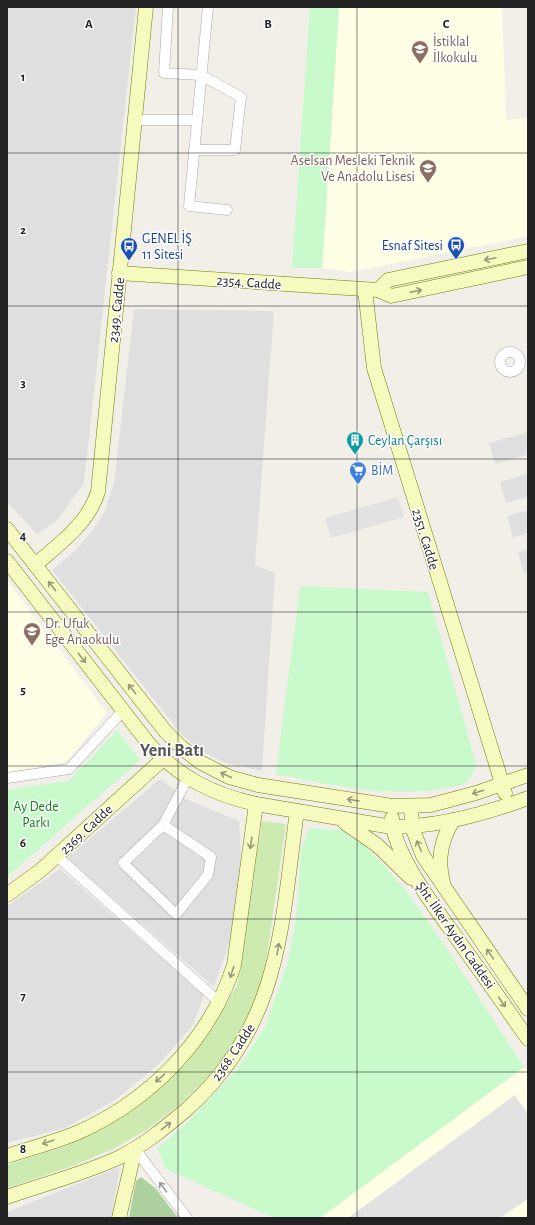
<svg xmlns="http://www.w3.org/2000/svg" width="535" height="1225" viewBox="0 0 535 1225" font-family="'Alegreya Sans',sans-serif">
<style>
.residential{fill:#e0dfdf}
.education{fill:#ffffe5}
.grass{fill:#cdebb0}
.forest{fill:#add19e}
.park{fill:#c8facc}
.parking{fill:#e2e2e2}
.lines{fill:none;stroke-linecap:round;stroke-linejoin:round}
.street-casing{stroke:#a9a9a9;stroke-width:11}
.secondary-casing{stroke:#707d05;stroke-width:15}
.street{stroke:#fff;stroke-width:10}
.secondary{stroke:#f7fabf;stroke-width:14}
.oneway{stroke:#979978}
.oneway2{stroke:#9c9c9c}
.grid{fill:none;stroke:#222;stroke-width:1;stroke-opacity:0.55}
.labels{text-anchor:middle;stroke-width:3;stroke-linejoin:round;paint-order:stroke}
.education-label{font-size:14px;fill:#785e54;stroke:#fff;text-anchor:start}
.transit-label{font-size:14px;fill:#164399;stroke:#fff;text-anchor:start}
.street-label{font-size:14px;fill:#222;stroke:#fff}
.culture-label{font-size:14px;fill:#0d838f;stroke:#fff;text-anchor:start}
.shop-label{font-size:14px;fill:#366cbe;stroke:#fff;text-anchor:start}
.park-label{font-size:14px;fill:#0c8416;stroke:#fff}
.district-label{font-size:18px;font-weight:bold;fill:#555;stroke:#fff}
.grid-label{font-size:13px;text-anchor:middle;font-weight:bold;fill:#222;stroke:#fff;stroke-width:3;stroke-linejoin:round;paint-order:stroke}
</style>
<rect width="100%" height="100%" fill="#f2efe9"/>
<g class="residential">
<path d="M7 7H136L84 483 56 521 37 534 7 502Z"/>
<path d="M134 309 274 311 255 565 275 573 262 771 226 763 204 753 182 735 52 570 76 550 92 531 105 511 114 483Z"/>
<path d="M528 432V454L495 464 489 443Z"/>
<path d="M528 474V497L506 503 500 482Z"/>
<path d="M528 510V533L513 538 507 516Z"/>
<path d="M528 549V572L524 574 518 552Z"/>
<path d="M160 779 186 799 239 821 242 878 232 935 214 987 67 858Z"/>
<path d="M60 869 204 995 193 1025 159 1064 115 1100 65 1128 7 1143V906Z"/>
<path d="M120 1167 111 1218H7V1212Z"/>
</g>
<g class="education">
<path d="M339 7H502L506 120 528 118V236L351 272 322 268Z"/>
<path d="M7 580 107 713 66 762 7 772Z"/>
<path d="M524 1067 528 1072V1218H320Z"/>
</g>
<path class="grass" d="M262 821 286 824 262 989 243 1027 227 1053 204 1081 179 1105 148 1129 113 1149 72 1166 8 1188 7 1165 63 1147 89 1135 121 1117 157 1091 188 1061 214 1026 237 985Z"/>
<path class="forest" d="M141 1177 156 1189 178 1218H129L136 1181Z"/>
<g class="park">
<path d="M310 7H339L322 268H292Z"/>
<path d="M300 586 428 592 476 764C474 772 471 780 463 784 456 787 447 787 439 789 385 797 329 785 276 774Z"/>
<path d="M117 730 140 760 7 877V790L69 781Z"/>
<path d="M309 828 346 831 352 839 363 843 404 888 441 940 524 1067 320 1218H274L166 1169 157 1148 187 1123 237 1070 265 1027 288 962 297 912 301 850Z"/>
</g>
<g class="parking">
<path d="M398 497 404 517 331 538 325 518Z"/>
<path d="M515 1095 528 1114V1199L500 1218H348Z"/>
</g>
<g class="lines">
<g class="street-casing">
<g id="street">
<path d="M168 7 164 73 201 75 241 97 235 150H194"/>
<path d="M208 7 189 206 227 210"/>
<path d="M135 120H197"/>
<circle cx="510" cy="362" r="10"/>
<path d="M7 778 69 769 123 711"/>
<path d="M163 825 123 863 176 914 208 875 211 857 163 825 188 778"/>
<path d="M57 856 219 1002"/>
<path d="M135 1149 187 1218"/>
</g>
</g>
<g class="secondary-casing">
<g id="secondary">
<path d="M119 273 378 290 391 296 528 267"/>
<path d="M365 290 374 368 505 793"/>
<path d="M378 290 388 280 528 251"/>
<path d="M7 529 165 731 181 747 200 762 229 777 258 785 392 806 431 805 476 793 528 775"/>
<path d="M7 561 149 744C180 778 212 794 256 804L392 827C439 827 485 814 528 798"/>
<path d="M35 565C59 544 88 524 98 492L146 7"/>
<path d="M411 806 412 827 423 856 528 1009"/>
<path d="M392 818C393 856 441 915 463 947 485 977 506 1008 528 1039"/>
<path d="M345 823 377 845 411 878"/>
<path d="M443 882C437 859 441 841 453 820"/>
<path d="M7 895 41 870 163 759"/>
<path d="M7 1156C31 1148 56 1142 79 1132 150 1100 210 1040 234 965L256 804"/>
<path d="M7 1197C44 1184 83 1174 118 1158 143 1146 166 1127 187 1109 281 1025 281 927 297 811"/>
<path d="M119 1218 135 1149"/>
</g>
</g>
<use href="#street" class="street"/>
<use href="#secondary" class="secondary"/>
</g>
<defs><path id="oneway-shaft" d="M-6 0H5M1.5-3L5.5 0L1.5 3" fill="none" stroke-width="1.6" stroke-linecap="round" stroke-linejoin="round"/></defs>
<g class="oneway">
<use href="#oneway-shaft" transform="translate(490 259) rotate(168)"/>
<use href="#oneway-shaft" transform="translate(416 291) rotate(-12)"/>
<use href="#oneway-shaft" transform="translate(52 586) rotate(-128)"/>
<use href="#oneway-shaft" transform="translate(82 658) rotate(52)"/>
<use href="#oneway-shaft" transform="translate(132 689) rotate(-128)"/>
<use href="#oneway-shaft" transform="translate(226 775) rotate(-156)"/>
<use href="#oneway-shaft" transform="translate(478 792) rotate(163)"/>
<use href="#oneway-shaft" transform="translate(353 800) rotate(-171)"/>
<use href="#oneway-shaft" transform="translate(251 843) rotate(98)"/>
<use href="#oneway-shaft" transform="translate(419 846) rotate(-114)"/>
<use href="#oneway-shaft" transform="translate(278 949) rotate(-80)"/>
<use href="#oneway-shaft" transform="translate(490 954) rotate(-125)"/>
<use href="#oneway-shaft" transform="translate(232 972) rotate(108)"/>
<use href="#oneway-shaft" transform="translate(502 1002) rotate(55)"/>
<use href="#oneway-shaft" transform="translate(160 1078) rotate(139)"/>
<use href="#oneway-shaft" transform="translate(166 1126) rotate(-38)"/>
<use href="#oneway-shaft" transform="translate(48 1142) rotate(162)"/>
</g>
<use class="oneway2" href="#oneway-shaft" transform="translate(163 1187) rotate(-127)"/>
<path class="grid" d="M178 7V1218M357 7V1218M7 153H528M7 306H528M7 459H528M7 612H528M7 766H528M7 919H528M7 1072H528"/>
<defs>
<g id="school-pin" transform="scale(0.9)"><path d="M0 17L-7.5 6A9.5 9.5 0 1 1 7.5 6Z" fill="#8d6e63" stroke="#fff"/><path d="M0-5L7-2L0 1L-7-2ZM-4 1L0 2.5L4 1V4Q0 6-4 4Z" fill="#fff"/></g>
<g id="bus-pin" transform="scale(0.9)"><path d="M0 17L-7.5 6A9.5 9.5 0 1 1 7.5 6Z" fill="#1a4fb4" stroke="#fff"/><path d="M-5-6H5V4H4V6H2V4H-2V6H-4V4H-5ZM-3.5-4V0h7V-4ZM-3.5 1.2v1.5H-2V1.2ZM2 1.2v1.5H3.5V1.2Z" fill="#fff"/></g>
<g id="building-pin" transform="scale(0.9)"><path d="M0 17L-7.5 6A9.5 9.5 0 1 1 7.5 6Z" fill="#0f9aa8" stroke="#fff"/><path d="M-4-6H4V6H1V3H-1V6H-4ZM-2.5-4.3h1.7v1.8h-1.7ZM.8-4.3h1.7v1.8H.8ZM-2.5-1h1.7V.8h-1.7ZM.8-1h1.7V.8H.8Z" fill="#fff"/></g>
<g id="supermarket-pin" transform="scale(0.9)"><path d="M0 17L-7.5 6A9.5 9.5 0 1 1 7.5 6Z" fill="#3f7fe0" stroke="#fff"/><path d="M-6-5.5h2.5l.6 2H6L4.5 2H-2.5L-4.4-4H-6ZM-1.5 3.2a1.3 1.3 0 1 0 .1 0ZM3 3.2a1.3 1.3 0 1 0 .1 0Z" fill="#fff"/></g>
</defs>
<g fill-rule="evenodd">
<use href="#school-pin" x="420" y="49"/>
<use href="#school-pin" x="428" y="168"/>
<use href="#bus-pin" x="456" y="245"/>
<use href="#bus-pin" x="129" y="246"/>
<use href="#building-pin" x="355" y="440"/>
<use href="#supermarket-pin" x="358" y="470"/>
<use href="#school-pin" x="32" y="631"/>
</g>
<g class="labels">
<g class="education-label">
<text x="433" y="46">İstiklal<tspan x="433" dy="16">İlkokulu</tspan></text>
<text x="415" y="165" text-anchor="end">Aselsan Mesleki Teknik<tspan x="415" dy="16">Ve Anadolu Lisesi</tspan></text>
<text x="45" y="628">Dr. Ufuk<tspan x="45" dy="16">Ege Anaokulu</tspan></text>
</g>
<g class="transit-label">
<text x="142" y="243">GENEL İŞ<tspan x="142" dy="16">11 Sitesi</tspan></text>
<text x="443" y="250" text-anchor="end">Esnaf Sitesi</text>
</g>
<g class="street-label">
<text transform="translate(249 282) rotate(4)" y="5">2354. Cadde</text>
<text transform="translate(116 310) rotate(-84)" y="5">2349. Cadde</text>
<text transform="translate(426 539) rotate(73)" y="5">2351. Cadde</text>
<text transform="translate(86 829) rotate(-43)" y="5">2369. Cadde</text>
<text transform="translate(456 935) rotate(55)" y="5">Şht. İlker Aydın Caddesi</text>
<text transform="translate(233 1052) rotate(-56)" y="5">2368. Cadde</text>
</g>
<g class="culture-label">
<text x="368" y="445">Ceylan Çarşısı</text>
</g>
<g class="shop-label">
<text x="371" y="475">BİM</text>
</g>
<g class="park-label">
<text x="36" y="811">Ay Dede<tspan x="36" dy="16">Parkı</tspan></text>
</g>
<g class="district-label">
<text x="172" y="756">Yeni Batı</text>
</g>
</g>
<g class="grid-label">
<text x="89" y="28">A</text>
<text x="268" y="28">B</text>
<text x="446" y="28">C</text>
<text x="23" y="81">1</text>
<text x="23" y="234">2</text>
<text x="23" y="387">3</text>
<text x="23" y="540">4</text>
<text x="23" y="694">5</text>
<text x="23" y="847">6</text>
<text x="23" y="1000">7</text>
<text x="23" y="1153">8</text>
</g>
<rect width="535" height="1225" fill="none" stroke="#222222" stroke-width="16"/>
</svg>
